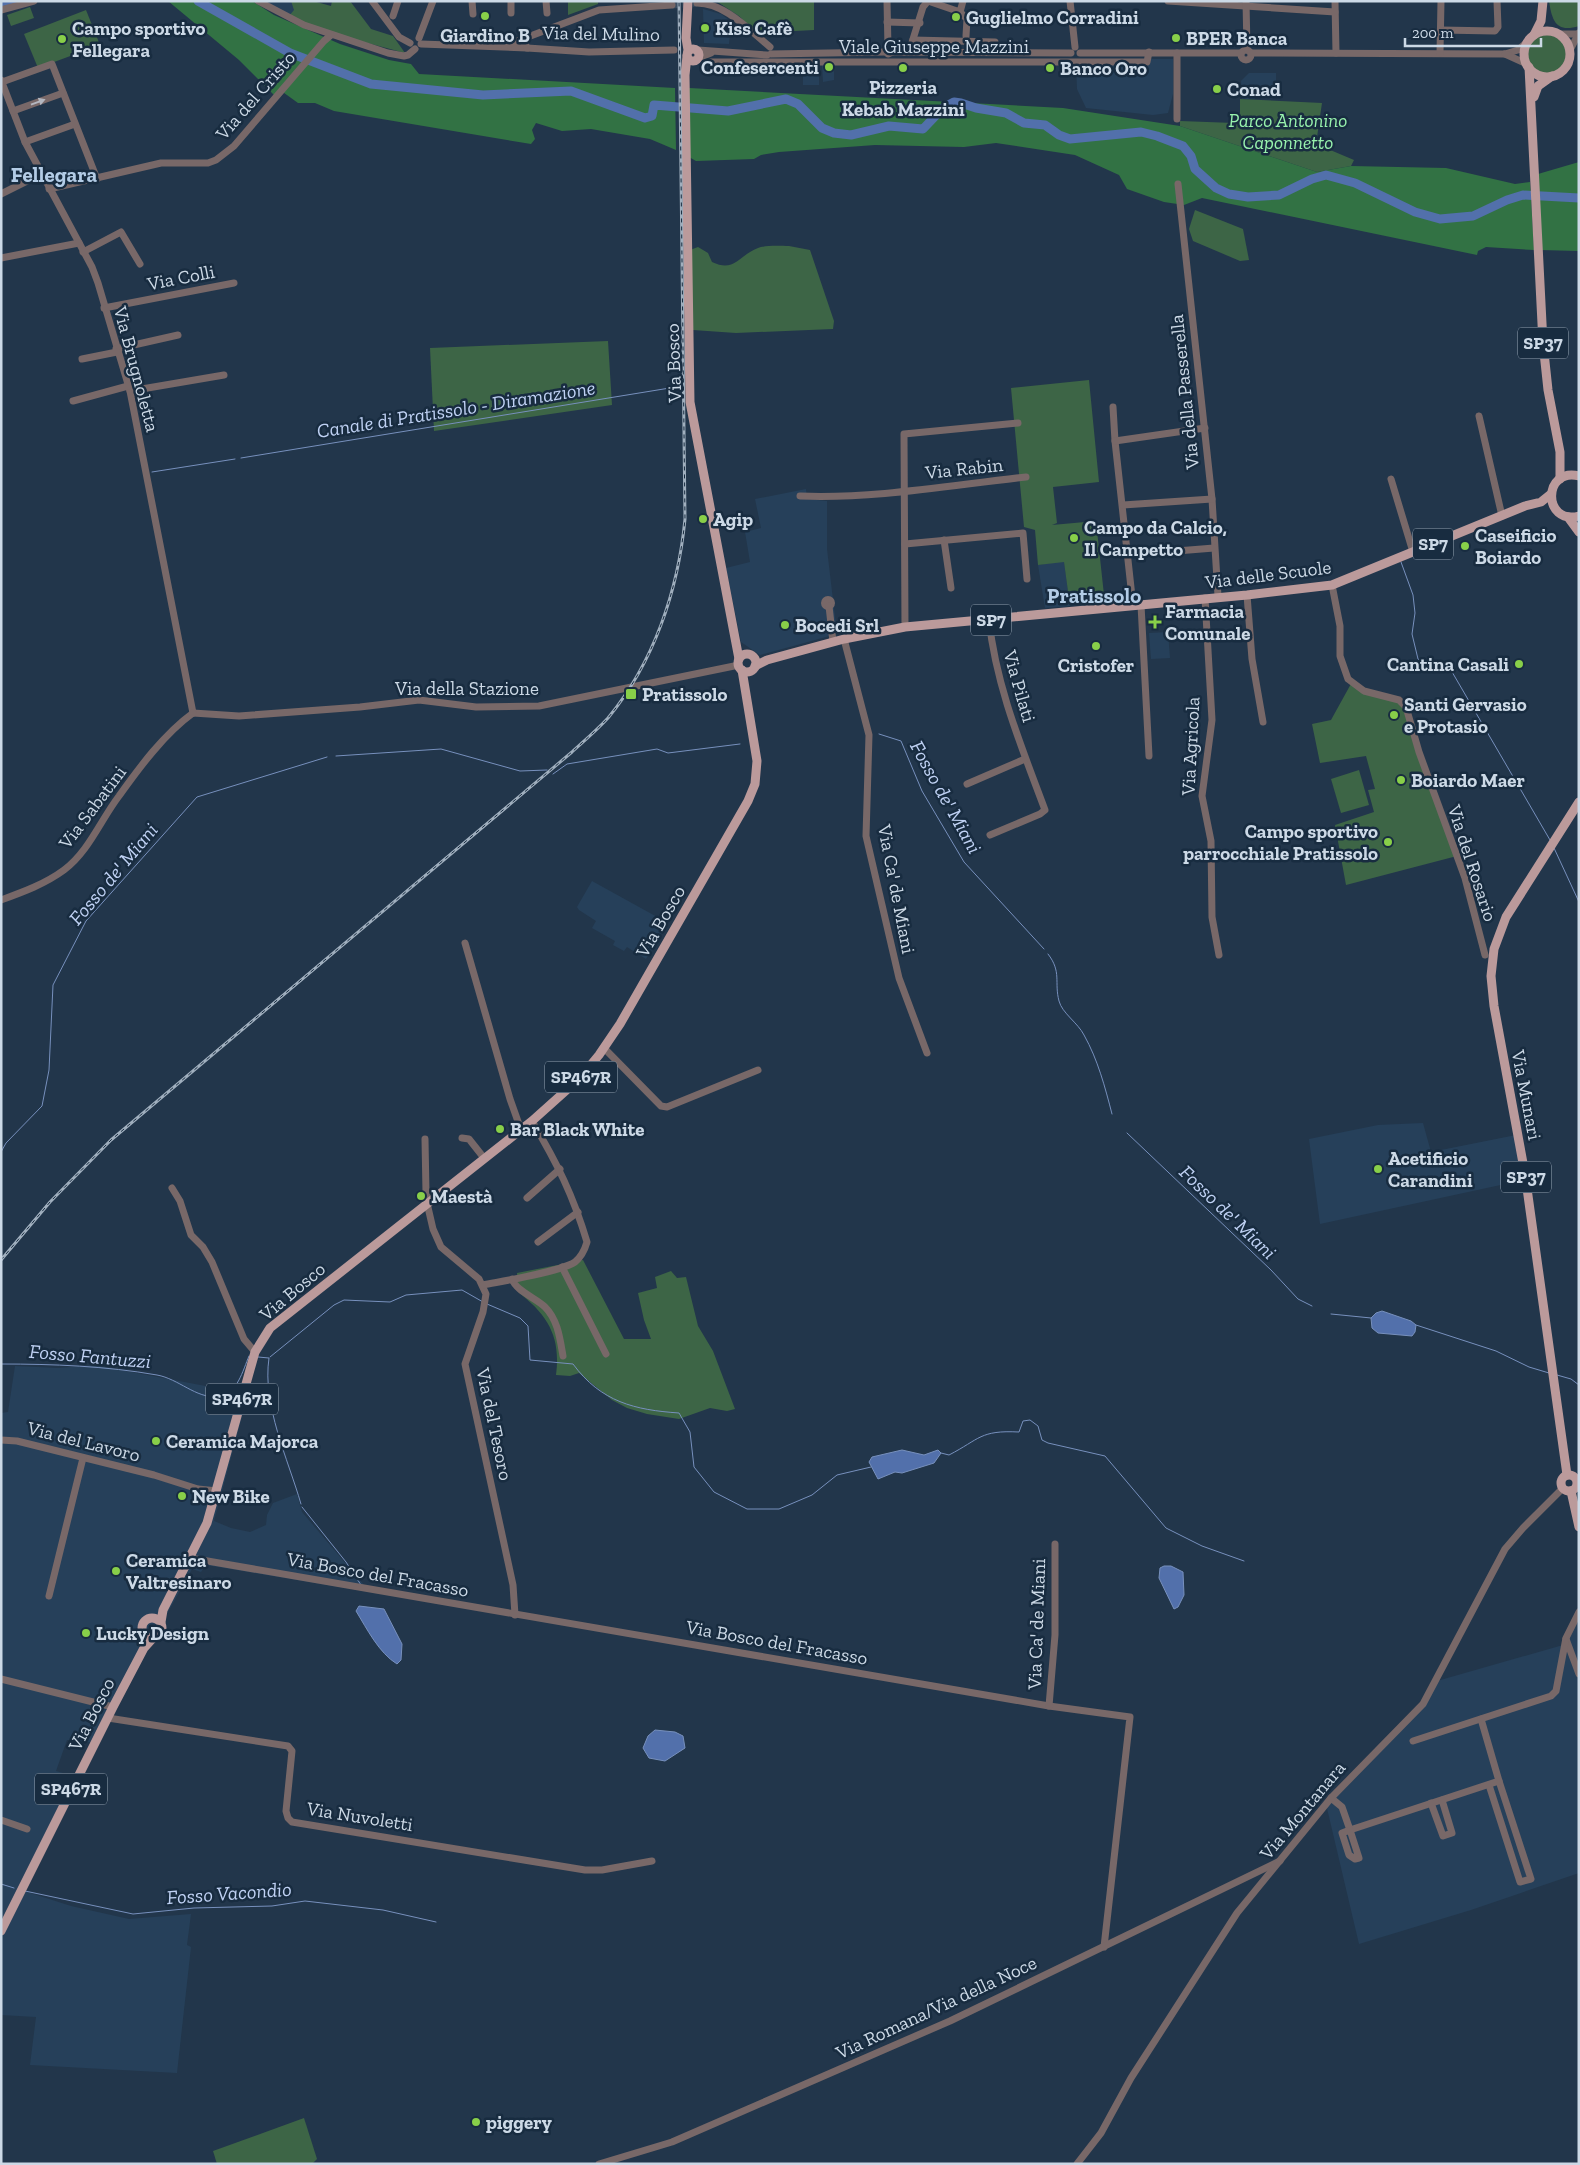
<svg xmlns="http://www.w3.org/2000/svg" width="1580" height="2165" viewBox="0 0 1580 2165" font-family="'Zilla Slab',serif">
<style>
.built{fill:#26405a}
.green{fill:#3d6546}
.forest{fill:#327244}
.water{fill:#5270ab;stroke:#7790bd}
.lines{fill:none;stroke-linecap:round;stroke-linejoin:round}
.stream{stroke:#7790bd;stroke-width:1}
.canal{stroke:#5270ab;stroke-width:5}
.river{stroke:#5270ab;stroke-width:9}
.minor-tunnel{stroke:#3c4e62;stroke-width:7;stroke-dasharray:7 3.5;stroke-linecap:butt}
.minor{stroke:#786868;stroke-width:7}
.major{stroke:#bb9a9b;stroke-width:9}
.rail-casing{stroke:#a0afbe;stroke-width:3}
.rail{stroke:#182c40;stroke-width:1;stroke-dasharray:4;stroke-linecap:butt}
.oneway{fill:#b3b7c0}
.poi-dot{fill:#88cf49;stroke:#182c40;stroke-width:2}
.labels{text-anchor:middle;stroke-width:5;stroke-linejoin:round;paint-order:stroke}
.shield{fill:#182c40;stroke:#96a5b4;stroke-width:1}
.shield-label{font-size:18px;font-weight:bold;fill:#ccd9e6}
.poi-label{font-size:19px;font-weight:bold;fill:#ccd9e6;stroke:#182c40;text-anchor:start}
.street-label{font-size:19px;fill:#ccd9e6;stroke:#182c40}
.park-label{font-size:19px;font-style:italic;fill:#98f2ad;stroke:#182c40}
.water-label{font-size:20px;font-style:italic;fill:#bfd1f3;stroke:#182c40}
.quarter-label{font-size:21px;font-weight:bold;fill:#b3cce6;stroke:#182c40}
</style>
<rect width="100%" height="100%" fill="#22364b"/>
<g class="built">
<path d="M263 1H291L295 10 289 16Z"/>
<path d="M703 9 721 14 734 24 733 33H730L729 44 704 43Z"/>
<path d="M1151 59H1173V94L1168 113 1153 115 1086 108 1077 89 1076 64H1150Z"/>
<path d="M834 64V80L823 82 822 65Z"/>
<rect x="803" y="65" width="16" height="20"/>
<path d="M1249 73H1276V86H1255V99H1242L1241 81Z"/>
<path d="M806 489 807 499 827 501V549L837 634 760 655 741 642 726 568 750 562 745 532 761 528 755 499Z"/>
<path d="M1064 561 1070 606 1045 608 1038 565Z"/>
<path d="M1168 632 1170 658 1151 659 1149 633Z"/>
<path d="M592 881 668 923 646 959 627 947 624 951 613 945 615 941 592 928 596 921 579 910 577 907Z"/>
<path d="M1423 1123 1431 1152 1521 1134 1528 1179 1320 1224 1309 1139 1378 1125Z"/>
<path d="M94 1365 248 1394 214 1521 231 1528 250 1532 266 1525 267 1515 273 1503 297 1494 302 1512 370 1592 206 1565 201 1572 192 1569 95 1743 67 1740 56 1771 77 1777 21 1890 71 1906 129 1919 191 1914 187 1945 191 1947 177 2073 30 2065 36 2017 1 2015V1413L8 1412 15 1366 58 1368Z"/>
<path d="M1579 1611V1873L1471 1910 1359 1944 1326 1804 1400 1731 1437 1681 1563 1645Z"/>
</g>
<g class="green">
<path d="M291 1H313L331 6 332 1H350L371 29 393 36 405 53 330 33 289 16 294 10Z"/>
<path d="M568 1H598V4L568 15Z"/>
<path d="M716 1H814V30L757 33 739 16Z"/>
<path d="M1549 1H1579V26C1556 33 1552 21 1549 1Z"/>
<path d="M30 7 34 18 11 26 7 15Z"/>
<path d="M86 10 100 45 38 68 24 34Z"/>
<circle cx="1547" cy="54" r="19"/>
<path d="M1240 99 1322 103 1316 144 1354 160 1351 166 1317 172 1180 126V121L1234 123V113H1240Z"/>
<path d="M1195 210 1243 229 1249 260 1240 261 1193 241 1189 229Z"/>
<path d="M789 246 810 250 834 321 833 329 736 333 693 330 690 250 698 247 708 253 712 262C735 273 739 255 758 248 766 245 780 246 789 246Z"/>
<path d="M608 341 612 405 434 431 430 348Z"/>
<path d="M1089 380 1099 482 1053 487 1057 523 1052 525 1096 521 1104 595 1069 599 1064 562 1038 565 1035 530 1024 527 1011 388Z"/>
<path d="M1352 682 1404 705 1457 856 1346 885 1335 825 1374 812 1368 790 1375 789 1366 756 1320 763 1312 724 1331 720Z"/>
<path d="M1359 770 1369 805 1341 813 1331 779Z"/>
<path d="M583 1260 624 1339H651L644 1320 638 1293 657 1288 655 1277 671 1271 677 1278 686 1277 698 1326 713 1351 735 1409 727 1411 710 1408 679 1419 647 1414 627 1408 612 1400 579 1373 570 1376 556 1375C561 1337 548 1315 518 1292L517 1273Z"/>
<path d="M304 2118 317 2159 312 2164H217L213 2151Z"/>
</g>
<g class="forest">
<path d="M168 1H252L274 15 340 44 389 60 411 64 419 74 675 88 676 150 650 139 591 129 562 131 536 123 532 130 535 139 531 144 334 111 315 103H298L280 90 274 95 239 60Z"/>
<path d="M689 88 1063 108 1180 126 1317 172 1351 166 1446 168 1515 184 1530 182 1534 250 1486 247 1478 251 1477 255 1202 198 1184 205 1164 202 1127 189 1119 175 1075 155 996 143 964 147 875 145 779 152 761 155 754 159 696 161 689 157Z"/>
<path d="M1579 162V251L1540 250 1538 174Z"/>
</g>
<g class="water">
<path d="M1382 1311 1411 1321 1416 1325 1415 1332 1412 1336 1378 1333 1372 1328 1371 1318 1376 1313Z"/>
<path d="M902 1450 924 1455 938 1450 941 1453 934 1463 902 1473 895 1472 878 1479 869 1462 872 1457Z"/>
<path d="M1164 1566H1171L1183 1572 1184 1595 1178 1607 1174 1609 1159 1578 1160 1568Z"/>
<path d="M359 1606 384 1609 402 1644 401 1660 397 1664C379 1653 367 1629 356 1611Z"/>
<path d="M655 1730 675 1732 683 1736 685 1748 665 1761 649 1758 643 1748 648 1736Z"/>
</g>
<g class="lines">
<g class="stream">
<path d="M241 458 676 387"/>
<path d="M152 472 235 459"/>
<path d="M1401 562 1413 595 1415 613 1412 634 1418 659 1422 662 1448 665 1550 840"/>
<path d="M879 734 901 741 922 791 964 862 1044 949"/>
<path d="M336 756 441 749 520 771 547 770"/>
<path d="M553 774 567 764 657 749 668 753 740 744"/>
<path d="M1554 848 1579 902"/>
<path d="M1048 954C1062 972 1054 982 1059 1001 1062 1013 1078 1023 1084 1035 1098 1060 1105 1087 1112 1114"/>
<path d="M1127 1133 1271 1270 1298 1299 1312 1306"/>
<path d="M1 1152 6 1143 42 1106 49 1070 53 985 86 921 197 797 327 757"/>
<path d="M487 1304 520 1318 528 1326 530 1360 573 1364C601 1402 635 1410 679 1413L690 1432 694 1467 714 1492 747 1509H779L812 1495 837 1475 871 1467"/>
<path d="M1331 1314 1371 1318"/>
<path d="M1416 1325 1496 1351 1529 1367 1549 1373"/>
<path d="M258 1357 269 1358C262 1405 288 1459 301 1504"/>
<path d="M270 1357 334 1305 344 1300 390 1302 406 1295 462 1290 483 1302"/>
<path d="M1 1364C53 1364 106 1366 157 1375 179 1379 195 1398 218 1397 237 1395 243 1370 249 1356"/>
<path d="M1557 1375 1571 1379 1579 1385"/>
<path d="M941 1453 949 1455C980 1439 980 1430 1019 1432L1023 1421 1030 1420 1038 1426 1042 1440 1048 1443 1105 1456 1166 1528 1202 1546 1244 1561"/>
<path d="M302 1507 346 1562 361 1585"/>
<path d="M1 1884 14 1888"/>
<path d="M25 1891 133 1914 194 1908 272 1906 305 1901 383 1910 436 1922"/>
</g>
<path class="canal" d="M1 4 15 1"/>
<path class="river" d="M198 1 290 53 371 84 483 95 571 91 645 118 652 116 654 105 728 111 786 99 798 104 822 128 834 133 851 135 889 126 923 129 943 108 954 102 961 103 976 108 1006 113 1024 123 1045 125 1059 135 1070 139 1141 132 1157 136 1183 146 1191 156 1195 169 1216 188 1229 194 1248 197 1279 195 1312 179 1326 175 1355 183 1415 212 1440 219 1473 216 1507 200 1523 195 1579 198"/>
<path class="minor-tunnel" d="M672 5 697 3"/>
<g class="minor">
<path d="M258 1 304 25 388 53 404 56 408 55 415 49"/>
<path d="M372 1 399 37 410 43"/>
<path d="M472 1 473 14"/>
<path d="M511 1V13"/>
<path d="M546 1 547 13"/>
<path d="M887 1 888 48"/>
<path d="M928 1 960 12 963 1"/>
<path d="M1070 1 1075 47"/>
<path d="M1168 1 1335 12"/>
<path d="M1246 1 1247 50"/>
<path d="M1335 1 1336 53"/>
<path d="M697 3C725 3 749 30 770 47"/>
<path d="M1 10 34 1"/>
<path d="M960 12 967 19 966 36"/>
<path d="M393 16 398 1"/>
<path d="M887 22 920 23"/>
<path d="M1441 30 1495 31 1498 27 1497 1"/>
<path d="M1559 34H1577"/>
<path d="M419 38 433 1"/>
<path d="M913 40 995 42"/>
<path d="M421 44 527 48 523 39"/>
<path d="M504 46 599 10 672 5"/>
<path d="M527 48 589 52 674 50"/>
<path d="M698 50 767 55"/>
<path d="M1570 50 1579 33"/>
<circle cx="1246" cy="55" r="5"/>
<path d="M892 52 889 48 885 51 888 54 892 52 1071 53"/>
<path d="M909 52 923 7 928 1"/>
<path d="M1080 53H1241"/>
<path d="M1251 53 1505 54 1518 50 1528 41"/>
<path d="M1440 53 1441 1"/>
<path d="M771 54 885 52"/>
<path d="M1505 54 1527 64"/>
<path d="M698 58 711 53"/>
<path d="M711 62H1147L1149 52"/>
<path d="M1 80 25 142 92 267 98 283 130 391 193 713"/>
<path d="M2 82 52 64 97 179"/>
<path d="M13 111 63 93"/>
<path d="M1177 119V53"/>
<path d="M25 142 75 124"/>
<path d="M1178 184 1212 499 1218 596"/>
<path d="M49 189 161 163H208L216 160 234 146 324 41 331 35"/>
<path d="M1 194 41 174"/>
<path d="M83 252 121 232 140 264"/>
<path d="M1 258 79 243"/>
<path d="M104 308 234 283"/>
<path d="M116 349 178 335"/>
<path d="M82 359 117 352"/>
<path d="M130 391 224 375"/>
<path d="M73 401 128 386"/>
<path d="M1113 407 1115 441 1133 606"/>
<path d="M1479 416 1502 516"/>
<path d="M1115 441 1205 428"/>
<path d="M1391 479 1413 552"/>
<path d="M800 496C875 499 952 485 1026 477"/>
<path d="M1123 505 1212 499"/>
<path d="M944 540 951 588"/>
<path d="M905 544 1023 533 1027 579"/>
<path d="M1127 555 1214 548"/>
<path d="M1332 585 1340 626V656L1348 679 1364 691 1399 700 1406 707 1419 752 1465 878 1485 955"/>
<path d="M1247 595 1252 659 1263 722"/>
<path d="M1205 598 1212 720 1202 796 1211 841 1212 917 1219 955"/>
<circle cx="828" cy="603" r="3.5"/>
<path d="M1141 605 1149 756"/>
<path d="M829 606 833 642"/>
<path d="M989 620C996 686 1022 748 1045 810L1040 814 990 835"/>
<path d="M905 627 904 434 1018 423"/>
<path d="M844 639 869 735 866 836 899 978 927 1053"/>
<path d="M193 713 239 716 360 707 419 700 476 707 539 706 739 665"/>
<path d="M967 784 1025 759"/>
<path d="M1 900C23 892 45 884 64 870 89 851 100 821 119 796 139 768 164 734 193 713"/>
<path d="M465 943 510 1099 521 1130"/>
<path d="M604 1048 661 1106 667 1107 758 1070"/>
<path d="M462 1138 469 1139 484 1158"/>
<path d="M425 1139 426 1193 429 1201"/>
<path d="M172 1188 180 1201 191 1235 203 1247 212 1262 244 1339 255 1352"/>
<path d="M527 1198 560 1169"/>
<path d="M427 1203 433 1229 441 1247 479 1279 486 1294 483 1312 465 1364 513 1585 515 1615"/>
<path d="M538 1242 578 1212"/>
<path d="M562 1267 606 1354"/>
<path d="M512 1279C516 1291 536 1298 545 1307 558 1320 560 1339 563 1356"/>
<path d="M483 1285C503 1281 560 1272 575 1262 581 1257 585 1249 587 1242 573 1195 557 1163 532 1121"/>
<path d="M1 1440 17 1441 154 1475 198 1489 217 1491"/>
<path d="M1577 1481H1579"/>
<path d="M190 1558 1049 1706 1130 1717 1104 1947"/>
<path d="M49 1596 83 1458"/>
<path d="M1566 1639 1579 1674"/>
<path d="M1 1679 113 1707"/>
<path d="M1049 1706 1055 1635V1544"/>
<path d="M108 1718 288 1746 292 1751 286 1811 288 1818 292 1822 585 1870H602L652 1861"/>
<path d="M1413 1741 1551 1696 1556 1691 1566 1638 1579 1612"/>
<path d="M1489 1785 1520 1882 1531 1879 1499 1781"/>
<path d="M1331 1798 1342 1807 1350 1830 1499 1781 1481 1719"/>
<path d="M1431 1803 1443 1836 1452 1833 1442 1800"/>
<path d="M1 1820 27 1829"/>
<path d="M1350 1830 1359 1858 1355 1859 1349 1855 1342 1833Z"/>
<path d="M599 2164 672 2142 950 2021 1280 1861"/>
<path d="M1077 2164 1101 2133 1131 2078 1237 1913 1331 1798 1423 1704 1505 1549 1523 1528 1563 1488"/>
</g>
<g class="major">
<path d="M688 1 686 38 688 50"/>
<circle cx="1547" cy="54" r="23"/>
<path d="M1534 35 1541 21 1543 1"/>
<circle cx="693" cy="55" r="6"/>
<path d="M687 56 685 75 690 402 739 659"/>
<path d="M1529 67 1543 343 1548 390 1560 452V479"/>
<path d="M1534 97 1538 86 1552 76"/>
<path d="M1579 476C1543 467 1542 525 1579 516"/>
<path d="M1568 517 1579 532"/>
<circle cx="747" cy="663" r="9"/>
<path d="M755 666 767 660 844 639 905 627 1247 595 1332 585 1525 506 1541 502 1551 494"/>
<circle cx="1569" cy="1483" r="8"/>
<path d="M1567 1475 1525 1174 1494 1006 1491 976 1494 949 1506 917 1579 802"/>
<path d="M1571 1491 1579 1527"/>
<circle cx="152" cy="1628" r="10"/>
<path d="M161 1622 163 1610 207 1523 255 1352 270 1328 532 1121 580 1078 599 1055 620 1024 748 801 755 784 757 761 742 670"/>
<path d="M1 1931 113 1707 144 1648 153 1638"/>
</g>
<g class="rail-casing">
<path id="rail" d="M1 1260 50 1202 111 1140 572 752C584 741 597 730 608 718 654 662 678 591 685 519L679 1"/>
</g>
<use href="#rail" class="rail"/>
</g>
<defs><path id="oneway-solid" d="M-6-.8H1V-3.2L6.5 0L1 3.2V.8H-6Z" transform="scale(1.25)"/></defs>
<use class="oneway" href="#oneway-solid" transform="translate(38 102) rotate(-20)"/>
<g class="poi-dot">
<circle cx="485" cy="16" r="5"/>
<circle cx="956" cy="17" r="5"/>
<circle cx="705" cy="28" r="5"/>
<circle cx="1176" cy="38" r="5"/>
<circle cx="62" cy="39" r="5"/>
<circle cx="829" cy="67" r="5"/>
<circle cx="903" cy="68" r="5"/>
<circle cx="1050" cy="68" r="5"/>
<circle cx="1217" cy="89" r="5"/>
<circle cx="703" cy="519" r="5"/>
<circle cx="1074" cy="538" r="5"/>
<circle cx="1465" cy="546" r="5"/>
<path d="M1152.5 614.5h5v5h5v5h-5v5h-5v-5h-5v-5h5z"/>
<circle cx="785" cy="625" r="5"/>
<circle cx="1096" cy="646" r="5"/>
<circle cx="1519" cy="664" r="5"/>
<rect x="625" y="688" width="12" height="12" rx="2.5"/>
<circle cx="1394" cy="715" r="5"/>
<circle cx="1401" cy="780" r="5"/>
<circle cx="1388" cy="842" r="5"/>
<circle cx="500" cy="1129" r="5"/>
<circle cx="1378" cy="1169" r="5"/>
<circle cx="421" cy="1196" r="5"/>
<circle cx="156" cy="1441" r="5"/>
<circle cx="182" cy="1496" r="5"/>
<circle cx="116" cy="1571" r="5"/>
<circle cx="86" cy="1633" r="5"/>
<circle cx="476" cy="2122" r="5"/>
</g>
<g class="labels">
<g class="shield">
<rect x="1518" y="327.5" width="50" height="31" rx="4"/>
<rect x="1413" y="528.5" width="40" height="31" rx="4"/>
<rect x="971" y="604.5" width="40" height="31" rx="4"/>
<rect x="545" y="1061.5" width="72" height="31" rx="4"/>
<rect x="1501" y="1161.5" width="50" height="31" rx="4"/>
<rect x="206" y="1383.5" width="72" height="31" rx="4"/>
<rect x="35" y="1773.5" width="72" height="31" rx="4"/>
</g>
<g class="shield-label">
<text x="1543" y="349">SP37</text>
<text x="1433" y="550">SP7</text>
<text x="991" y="626">SP7</text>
<text x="581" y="1083">SP467R</text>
<text x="1526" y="1183">SP37</text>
<text x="242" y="1405">SP467R</text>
<text x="71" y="1795">SP467R</text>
</g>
<g class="poi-label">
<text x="966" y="24">Guglielmo Corradini</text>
<text x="72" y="35">Campo sportivo<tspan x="72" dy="22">Fellegara</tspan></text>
<text x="715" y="35">Kiss Cafè</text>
<text x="485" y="42" text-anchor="middle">Giardino B</text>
<text x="1186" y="45">BPER Banca</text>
<text x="819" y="74" text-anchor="end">Confesercenti</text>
<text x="1060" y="75">Banco Oro</text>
<text x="903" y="94" text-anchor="middle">Pizzeria<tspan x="903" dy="22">Kebab Mazzini</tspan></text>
<text x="1227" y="96">Conad</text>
<text x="713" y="526">Agip</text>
<text x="1084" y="534">Campo da Calcio,<tspan x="1084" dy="22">Il Campetto</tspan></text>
<text x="1475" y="542">Caseificio<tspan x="1475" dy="22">Boiardo</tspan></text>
<text x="1165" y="618">Farmacia<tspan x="1165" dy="22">Comunale</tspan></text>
<text x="795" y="632">Bocedi Srl</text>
<text x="1509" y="671" text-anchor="end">Cantina Casali</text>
<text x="1096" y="672" text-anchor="middle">Cristofer</text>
<text x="642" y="701">Pratissolo</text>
<text x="1404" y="711">Santi Gervasio<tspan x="1404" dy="22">e Protasio</tspan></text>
<text x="1411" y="787">Boiardo Maer</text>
<text x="1378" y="838" text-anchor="end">Campo sportivo<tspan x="1378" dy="22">parrocchiale Pratissolo</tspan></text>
<text x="510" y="1136">Bar Black White</text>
<text x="1388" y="1165">Acetificio<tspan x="1388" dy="22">Carandini</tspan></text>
<text x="431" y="1203">Maestà</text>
<text x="166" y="1448">Ceramica Majorca</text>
<text x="192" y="1503">New Bike</text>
<text x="126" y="1567">Ceramica<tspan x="126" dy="22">Valtresinaro</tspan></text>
<text x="96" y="1640">Lucky Design</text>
<text x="486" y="2129">piggery</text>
</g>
<g class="street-label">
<text transform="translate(601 33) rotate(1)" y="7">Via del Mulino</text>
<text x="934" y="53">Viale Giuseppe Mazzini</text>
<text transform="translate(255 95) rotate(-49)" y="7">Via del Cristo</text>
<text transform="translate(181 277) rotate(-11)" y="7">Via Colli</text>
<text transform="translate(673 363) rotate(-92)" y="7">Via Bosco</text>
<text transform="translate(137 369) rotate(75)" y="7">Via Brugnoletta</text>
<text transform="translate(1184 392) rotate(-96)" y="7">Via della Passerella</text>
<text transform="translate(964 468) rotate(-6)" y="7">Via Rabin</text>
<text transform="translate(1268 574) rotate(-7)" y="7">Via delle Scuole</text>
<text transform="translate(1020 686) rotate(74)" y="7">Via Pilati</text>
<text x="467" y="695">Via della Stazione</text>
<text transform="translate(1190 746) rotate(-87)" y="7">Via Agricola</text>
<text transform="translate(92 807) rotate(-53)" y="7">Via Sabatini</text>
<text transform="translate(1473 863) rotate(72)" y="7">Via del Rosario</text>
<text transform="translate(897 889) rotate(79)" y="7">Via Ca' de Miani</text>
<text transform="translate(660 921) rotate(-60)" y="7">Via Bosco</text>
<text transform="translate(1527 1095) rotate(79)" y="7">Via Munari</text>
<text transform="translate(292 1291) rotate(-40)" y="7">Via Bosco</text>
<text transform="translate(495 1424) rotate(78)" y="7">Via del Tesoro</text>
<text transform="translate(84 1441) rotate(14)" y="7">Via del Lavoro</text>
<text transform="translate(378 1574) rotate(10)" y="7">Via Bosco del Fracasso</text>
<text transform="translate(1036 1624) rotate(-88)" y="7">Via Ca' de Miani</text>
<text transform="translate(777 1642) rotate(10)" y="7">Via Bosco del Fracasso</text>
<text transform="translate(91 1714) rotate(-63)" y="7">Via Bosco</text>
<text transform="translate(1302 1810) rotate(-50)" y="7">Via Montanara</text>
<text transform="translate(360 1816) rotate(9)" y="7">Via Nuvoletti</text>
<text transform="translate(936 2007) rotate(-25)" y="7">Via Romana/Via della Noce</text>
</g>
<g class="park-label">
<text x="1288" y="127">Parco Antonino<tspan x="1288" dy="22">Caponnetto</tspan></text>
</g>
<g class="water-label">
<text transform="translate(456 409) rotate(-9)" y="7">Canale di Pratissolo - Diramazione</text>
<text transform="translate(946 797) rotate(61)" y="7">Fosso de' Miani</text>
<text transform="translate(113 874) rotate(-50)" y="7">Fosso de' Miani</text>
<text transform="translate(1228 1212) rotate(44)" y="7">Fosso de' Miani</text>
<text transform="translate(90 1356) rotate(5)" y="7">Fosso Fantuzzi</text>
<text transform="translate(229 1893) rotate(-4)" y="7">Fosso Vacondio</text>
</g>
<g class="quarter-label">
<text x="54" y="182">Fellegara</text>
<text x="1094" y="603">Pratissolo</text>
</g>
</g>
<rect width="1580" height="2165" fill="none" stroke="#ccd9e6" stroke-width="5"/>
<path d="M1405 38v8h136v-8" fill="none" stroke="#ccd9e6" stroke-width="2.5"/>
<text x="1412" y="38" font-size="15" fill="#ccd9e6" stroke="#182c40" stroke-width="4" paint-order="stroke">200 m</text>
</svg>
